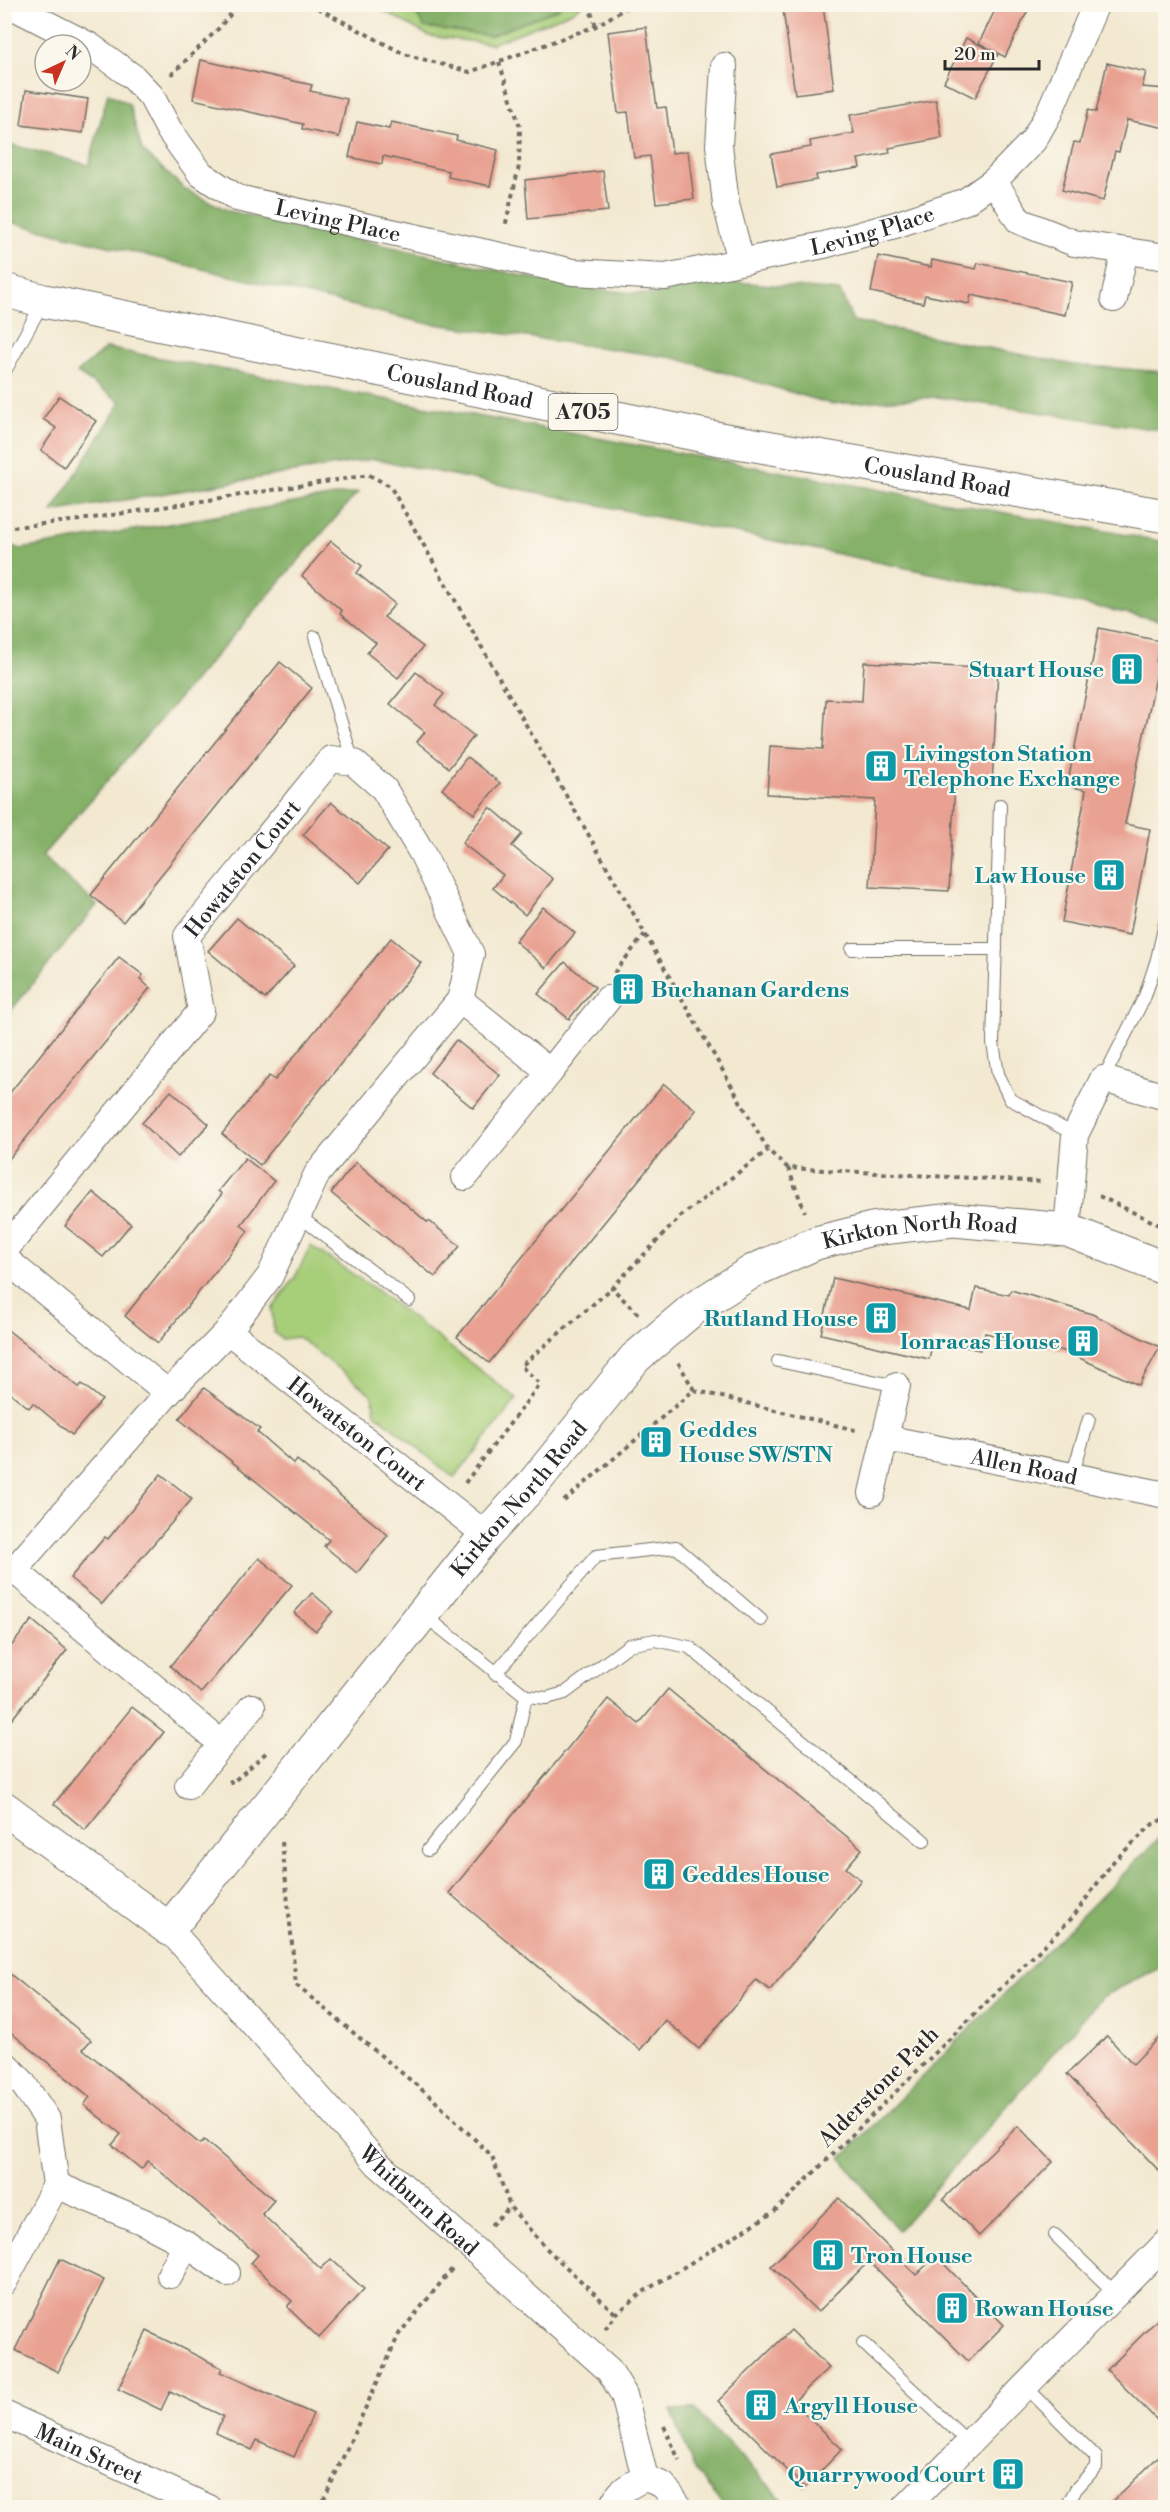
<svg xmlns="http://www.w3.org/2000/svg" width="1170" height="2512" viewBox="0 0 1170 2512" font-family="'Libre Bodoni',serif">
<style>
.green{fill:#a7ce79;stroke:#697c52;stroke-width:1.5}
.forest{fill:#85b169;stroke:#586e4a;stroke-width:1.5}
.building{fill:#e9a192}
.lines{fill:none;stroke-linecap:round;stroke-linejoin:round}
.lane-casing{stroke:#716e65;stroke-width:14}
.street-casing{stroke:#716e65;stroke-width:28}
.secondary-casing{stroke:#716e65;stroke-width:35}
.primary-casing{stroke:#716e65;stroke-width:35}
.path{stroke:#716e65;stroke-width:4;stroke-dasharray:4.5 4.5;stroke-linecap:butt}
.lane{stroke:#fff;stroke-width:12}
.street{stroke:#fff;stroke-width:26}
.secondary{stroke:#fff;stroke-width:33}
.primary{stroke:#fff;stroke-width:33}
.labels{text-anchor:middle;stroke-width:4.5;stroke-linejoin:round;paint-order:stroke}
.shield{fill:#fbf7ec;stroke:#696865;stroke-width:1.5}
.shield-label{font-size:21px;font-weight:bold;fill:#2b2b2b}
.street-label{font-size:22px;fill:#2b2b2b;stroke:#fbf7ec}
.culture-label{font-size:22px;font-weight:bold;fill:#0d838f;stroke:#fbf7ec;text-anchor:start}
</style>
<rect width="100%" height="100%" fill="#fbf7ec"/>
<filter id="ink" filterUnits="userSpaceOnUse"><feTurbulence type="fractalNoise" baseFrequency=".0167" numOctaves="2"/><feDisplacementMap in="SourceGraphic" scale="12" xChannelSelector="R" yChannelSelector="G"/><feConvolveMatrix kernelMatrix="1 2 1 2 8 2 1 2 1" color-interpolation-filters="sRGB"/></filter>
<filter id="wash" filterUnits="userSpaceOnUse"><feTurbulence type="fractalNoise" baseFrequency=".008" numOctaves="4" result="noise"/><feDisplacementMap in="SourceGraphic" scale="24" xChannelSelector="R" yChannelSelector="G"/><feGaussianBlur stdDeviation="1.35" result="paint"/><feColorMatrix in="noise" values="0 0 0 0 0 0 0 0 0 0 0 0 0 0 0 0 0 1.4 0 .05"/><feComposite in="paint" operator="in"/></filter>
<g filter="url(#wash)">
<rect width="100%" height="100%" fill="#f3e9d1"/>
<g class="green">
<path d="M373 5H582L572 12 492 44 429 36Z"/>
<path d="M311 1246 375 1289 517 1399 454 1478 375 1413 372 1395 298 1337 282 1339 274 1333 272 1309 295 1277Z"/>
</g>
<g class="forest">
<path d="M558 4 560 8 490 36 424 27 411 5Z"/>
<path d="M108 93 129 104 142 150 186 190 229 211 569 286 653 295 714 280 840 291 853 321 1074 365 1165 372V431L938 397 831 404 675 358 420 322 5 221V143L89 165Z"/>
<path d="M106 348 1165 542V621L374 459 52 512 121 402 77 373Z"/>
<path d="M358 492 42 856 97 905 5 1018 4 639 12 629 5 617V544L21 549Z"/>
<path d="M1165 1834V1965L1102 1997 898 2231 841 2158 1160 1837Z"/>
<path d="M694 2409 788 2505 790 2507H725L695 2471 671 2410Z"/>
</g>
<g id="blocks">
<g class="building">
<path d="M998 4H1031L1005 57 979 43Z"/>
<path d="M823 5 834 89 795 94 783 10Z"/>
<path d="M646 27 657 108 666 107 672 153 688 151 694 199 656 203 650 156 634 158 628 112 618 113 608 32Z"/>
<path d="M966 38 998 54 975 98 944 82Z"/>
<path d="M201 60 312 85 310 91 347 99 339 137 302 129 303 124 193 99Z"/>
<path d="M1107 63 1146 72 1142 87 1166 89V128L1127 120 1119 152 1115 151 1103 201 1062 190 1074 142 1080 143 1088 110 1096 112Z"/>
<path d="M26 90 88 99 83 133 21 125Z"/>
<path d="M936 100 942 138 889 148 890 153 858 159 860 168 816 175 817 180 777 187 771 154 811 147 810 141 854 133 850 115Z"/>
<path d="M357 122 389 129 391 122 457 136 456 140 498 150 490 186 448 177 449 171 383 156 382 164 349 157Z"/>
<path d="M603 171 608 211 528 219 525 180Z"/>
<path d="M878 256 931 267 932 260 976 269 978 263 1072 282 1065 315 971 295 969 304 925 295 923 303 871 292Z"/>
<path d="M59 396 96 421 64 467 41 450 56 428 43 419Z"/>
<path d="M331 541 362 566 357 573 395 604 384 617 423 647 398 678 367 653 376 643 340 614 342 611 302 576Z"/>
<path d="M1099 628 1160 641 1156 663H1159L1125 824 1150 829 1130 935 1062 922 1086 790 1067 786Z"/>
<path d="M280 662 312 688 123 922 91 895Z"/>
<path d="M864 662 998 669 992 786 955 783 949 891 870 887 875 800 767 794 770 746 823 749 826 699 862 701Z"/>
<path d="M416 672 444 694 435 705 474 736 449 768 417 742 425 732 390 704Z"/>
<path d="M467 757 500 783 474 814 442 789Z"/>
<path d="M331 802 388 850 360 883 303 835Z"/>
<path d="M490 807 522 834 512 846 553 879 525 915 493 888 503 875 462 843Z"/>
<path d="M543 907 575 933 546 968 515 941Z"/>
<path d="M237 918 294 966 265 999 208 951Z"/>
<path d="M391 938 421 963 260 1165 222 1134 269 1076 275 1080Z"/>
<path d="M119 957 143 975 140 979 150 988 4 1165V1100Z"/>
<path d="M565 962 595 987 569 1019 538 994Z"/>
<path d="M456 1040 500 1075 473 1108 430 1073Z"/>
<path d="M664 1084 696 1110 489 1363 457 1337Z"/>
<path d="M171 1091 209 1124 178 1157 142 1123Z"/>
<path d="M245 1158 274 1181 241 1225 248 1231 158 1343 125 1316 222 1194 218 1191Z"/>
<path d="M356 1162 427 1222 429 1221 460 1246 435 1277 331 1193Z"/>
<path d="M93 1192 131 1224 103 1257 65 1226Z"/>
<path d="M833 1278 971 1310 976 1288 1009 1295 1011 1290 1092 1314 1160 1347 1139 1385 1064 1351 985 1333 980 1350 933 1340 929 1359 821 1334Z"/>
<path d="M4 1327 79 1387 82 1384 102 1400 72 1435 33 1403 29 1408 4 1388Z"/>
<path d="M204 1388 260 1429 257 1432 294 1464 297 1460 388 1535 357 1573 324 1546 329 1540 179 1419Z"/>
<path d="M161 1474 192 1499 102 1604 70 1578 105 1537 108 1539Z"/>
<path d="M259 1558 292 1585 201 1693 170 1666Z"/>
<path d="M312 1593 333 1611 316 1631 294 1613Z"/>
<path d="M32 1620 67 1650 4 1729V1655Z"/>
<path d="M668 1689 862 1849 846 1868 861 1880 770 1990 756 1980 699 2049 665 2020 640 2050 449 1893 608 1699 639 1724Z"/>
<path d="M132 1707 164 1732 85 1830 54 1804Z"/>
<path d="M4 1969 91 2040 83 2049 200 2144 204 2140 274 2200 262 2214 321 2269 331 2259 364 2289 319 2338 287 2307 292 2301 251 2263 258 2255 148 2161 141 2169 112 2145 121 2134 84 2105 90 2097 4 2027Z"/>
<path d="M1166 2031V2178L1067 2074 1107 2036 1133 2064Z"/>
<path d="M1018 2126 1053 2162 979 2236 943 2199Z"/>
<path d="M839 2198 916 2275 936 2256 1004 2325 968 2361 869 2261 818 2312 771 2266Z"/>
<path d="M60 2259 104 2280 58 2372 15 2350Z"/>
<path d="M1166 2311V2429L1107 2370Z"/>
<path d="M791 2330 829 2368 793 2402 842 2449 805 2488 718 2401Z"/>
<path d="M147 2331 222 2368 220 2372 313 2414 294 2457 257 2440 252 2450 216 2433 223 2416 170 2391 161 2410 118 2389Z"/>
<path d="M1166 2449V2508H1106Z"/>
</g>
</g>
</g>
<g filter="url(#ink)">
<use href="#blocks" fill-opacity="0" stroke="#716e65" stroke-width="1.5"/>
<g class="lines">
<g class="lane-casing">
<g id="lane">
<path d="M4 373 43 302"/>
<path d="M315 637 353 762"/>
<path d="M1000 805 993 1043 998 1074 1010 1099 1075 1135"/>
<path d="M852 949H996"/>
<path d="M1103 1079 1145 996 1157 959 1166 919"/>
<path d="M299 1216 409 1300"/>
<path d="M778 1361 897 1386"/>
<path d="M1072 1476 1089 1419"/>
<path d="M424 1615 526 1696 547 1698 565 1693 629 1645 655 1640 689 1647 924 1841"/>
<path d="M495 1674 596 1556 676 1547 761 1620"/>
<path d="M428 1850 516 1741 526 1696"/>
<path d="M1055 2235 1116 2294"/>
<path d="M863 2343 969 2443"/>
<path d="M1025 2386 1096 2457V2467L1076 2489 1066 2508"/>
</g>
</g>
<g class="street-casing">
<g id="street">
<path id="s1" d="M8 4 90 46 133 77 151 96 169 130 201 174 237 198 573 272 665 277 824 245 895 225 966 201 994 181 1033 141 1049 113 1096 4"/>
<path d="M724 66 719 145 726 204 741 261"/>
<path d="M994 181 1019 221 1074 243 1166 257"/>
<path d="M1114 299 1125 251"/>
<path d="M460 1000 550 1072 465 1177"/>
<path d="M550 1072 608 999"/>
<path d="M1067 1230 1075 1135 1103 1079 1166 1097"/>
<path id="s2" d="M4 1251 201 1011 187 936 331 759 353 762 384 789 422 853 471 954 460 1000 317 1174 270 1276 228 1331 168 1393 14 1570 4 1574"/>
<path d="M4 1258 168 1393"/>
<path id="s3" d="M228 1331 486 1535"/>
<path id="s4" d="M885 1438 1166 1495"/>
<path d="M872 1493 897 1386"/>
<path d="M14 1570 222 1744 252 1707"/>
<path d="M188 1786 222 1744"/>
<path id="s5" d="M169 1929 378 2164 609 2370 624 2395 645 2478"/>
<path d="M4 2063 22 2082 47 2119 56 2185 4 2282"/>
<path d="M56 2185 144 2222 186 2244 227 2273"/>
<path d="M170 2275 186 2244"/>
<path id="s6" d="M4 2414 209 2508"/>
<path d="M612 2508C617 2491 630 2485 645 2478L663 2485 680 2508"/>
<path d="M905 2508 1166 2243"/>
</g>
</g>
<g class="secondary-casing">
<g id="secondary">
<path id="s7" d="M4 1808 169 1929 486 1535 533 1484 635 1358 693 1309 753 1271 816 1243 872 1229 953 1220 1067 1230 1166 1269"/>
</g>
</g>
<g class="primary-casing">
<g id="primary">
<path id="s8" d="M4 290 44 301 720 439 1166 516"/>
</g>
</g>
<g class="path">
<path d="M310 4 404 54 470 72 596 26 632 4"/>
<path d="M588 4 596 26"/>
<path d="M499 62 520 127 519 166 505 227"/>
<path d="M171 75 219 28 239 4"/>
<path d="M4 528 80 520 369 475 390 486 768 1150 788 1168 1043 1182"/>
<path d="M614 973 645 934"/>
<path d="M788 1168 805 1212"/>
<path d="M1099 1196 1166 1228"/>
<path d="M638 1314 612 1288 681 1216 768 1150"/>
<path d="M694 1390 859 1431"/>
<path d="M465 1483 540 1384 521 1366 612 1288"/>
<path d="M564 1501 694 1390 678 1362"/>
<path d="M229 1780 232 1783 268 1751"/>
<path d="M282 1842 296 1985 432 2098 492 2156 510 2207"/>
<path d="M491 2225 510 2207 546 2248 616 2314"/>
<path d="M605 2329 616 2314 643 2292 774 2212 1072 1918 1113 1862 1153 1824 1166 1818"/>
<path d="M664 2426 679 2460"/>
<path d="M320 2508 399 2334 452 2269"/>
</g>
<use href="#lane" class="lane"/>
<use href="#street" class="street"/>
<use href="#secondary" class="secondary"/>
<use href="#primary" class="primary"/>
</g>
</g>
<defs>
<g id="building-square" transform="scale(1.725)"><rect x="-9" y="-9" width="18" height="18" rx="4" fill="#0f9aa8" stroke="#fbf7ec"/><path d="M-4-6H4V6H1V3H-1V6H-4ZM-2.5-4.3h1.7v1.8h-1.7ZM.8-4.3h1.7v1.8H.8ZM-2.5-1h1.7V.8h-1.7ZM.8-1h1.7V.8H.8Z" fill="#fff"/></g>
</defs>
<g fill-rule="evenodd">
<use href="#building-square" x="1127" y="669"/>
<use href="#building-square" x="881" y="766"/>
<use href="#building-square" x="1109" y="875"/>
<use href="#building-square" x="628" y="989"/>
<use href="#building-square" x="881" y="1318"/>
<use href="#building-square" x="1083" y="1341"/>
<use href="#building-square" x="656" y="1442"/>
<use href="#building-square" x="659" y="1874"/>
<use href="#building-square" x="828" y="2255"/>
<use href="#building-square" x="952" y="2308"/>
<use href="#building-square" x="761" y="2405"/>
<use href="#building-square" x="1008" y="2474"/>
</g>
<g class="labels">
<rect class="shield" x="548.5" y="394" width="69" height="36" rx="4.5"/>
<g class="shield-label">
<text x="583" y="419">A705</text>
</g>
<g class="street-label">
<text dy="8" stroke="none"><textPath href="#s1" startOffset="411">Leving Place</textPath></text>
<text dy="8" stroke="none"><textPath href="#s1" startOffset="956">Leving Place</textPath></text>
<text dy="8" stroke="none"><textPath href="#s8" startOffset="466">Cousland Road</textPath></text>
<text dy="8" stroke="none"><textPath href="#s8" startOffset="952">Cousland Road</textPath></text>
<text dy="8" stroke="none"><textPath href="#s2" startOffset="474">Howatston Court</textPath></text>
<text dy="8" stroke="none"><textPath href="#s7" startOffset="1263">Kirkton North Road</textPath></text>
<text dy="8" stroke="none"><textPath href="#s3" startOffset="165">Howatston Court</textPath></text>
<text dy="8" stroke="none"><textPath href="#s4" startOffset="142">Allen Road</textPath></text>
<text dy="8" stroke="none"><textPath href="#s7" startOffset="759">Kirkton North Road</textPath></text>
<text transform="translate(878 2086) rotate(-45)" y="8">Alderstone Path</text>
<text dy="8" stroke="none"><textPath href="#s5" startOffset="369">Whitburn Road</textPath></text>
<text dy="8" stroke="none"><textPath href="#s6" startOffset="94">Main Street</textPath></text>
</g>
<g class="culture-label">
<text x="1104" y="677" text-anchor="end">Stuart House</text>
<text x="904" y="761">Livingston Station<tspan x="904" dy="25">Telephone Exchange</tspan></text>
<text x="1086" y="883" text-anchor="end">Law House</text>
<text x="651" y="997">Buchanan Gardens</text>
<text x="858" y="1326" text-anchor="end">Rutland House</text>
<text x="1060" y="1349" text-anchor="end">Ionracas House</text>
<text x="679" y="1437">Geddes<tspan x="679" dy="25">House SW/STN</tspan></text>
<text x="682" y="1882">Geddes House</text>
<text x="851" y="2263">Tron House</text>
<text x="975" y="2316">Rowan House</text>
<text x="784" y="2413">Argyll House</text>
<text x="985" y="2482" text-anchor="end">Quarrywood Court</text>
</g>
</g>
<rect width="1170" height="2512" fill="none" stroke="#fbf7ec" stroke-width="24"/>
<g transform="translate(63 63) rotate(44)"><circle r="28" fill="#fbf7ec" stroke="#a8a59f" stroke-width="1.5"/>
<path d="M0-4.5L10 22L0 15L-10 22Z" fill="#c8321e"/>
<text y="-9" font-size="16" font-weight="bold" text-anchor="middle" fill="#2b2b2b">N</text>
</g>
<path d="M945 60v9h94v-9" fill="none" stroke="#2b2b2b" stroke-width="3"/>
<text x="954" y="60" font-size="18" fill="#2b2b2b" stroke="#fbf7ec" stroke-width="4.5" paint-order="stroke">20 m</text>
</svg>
